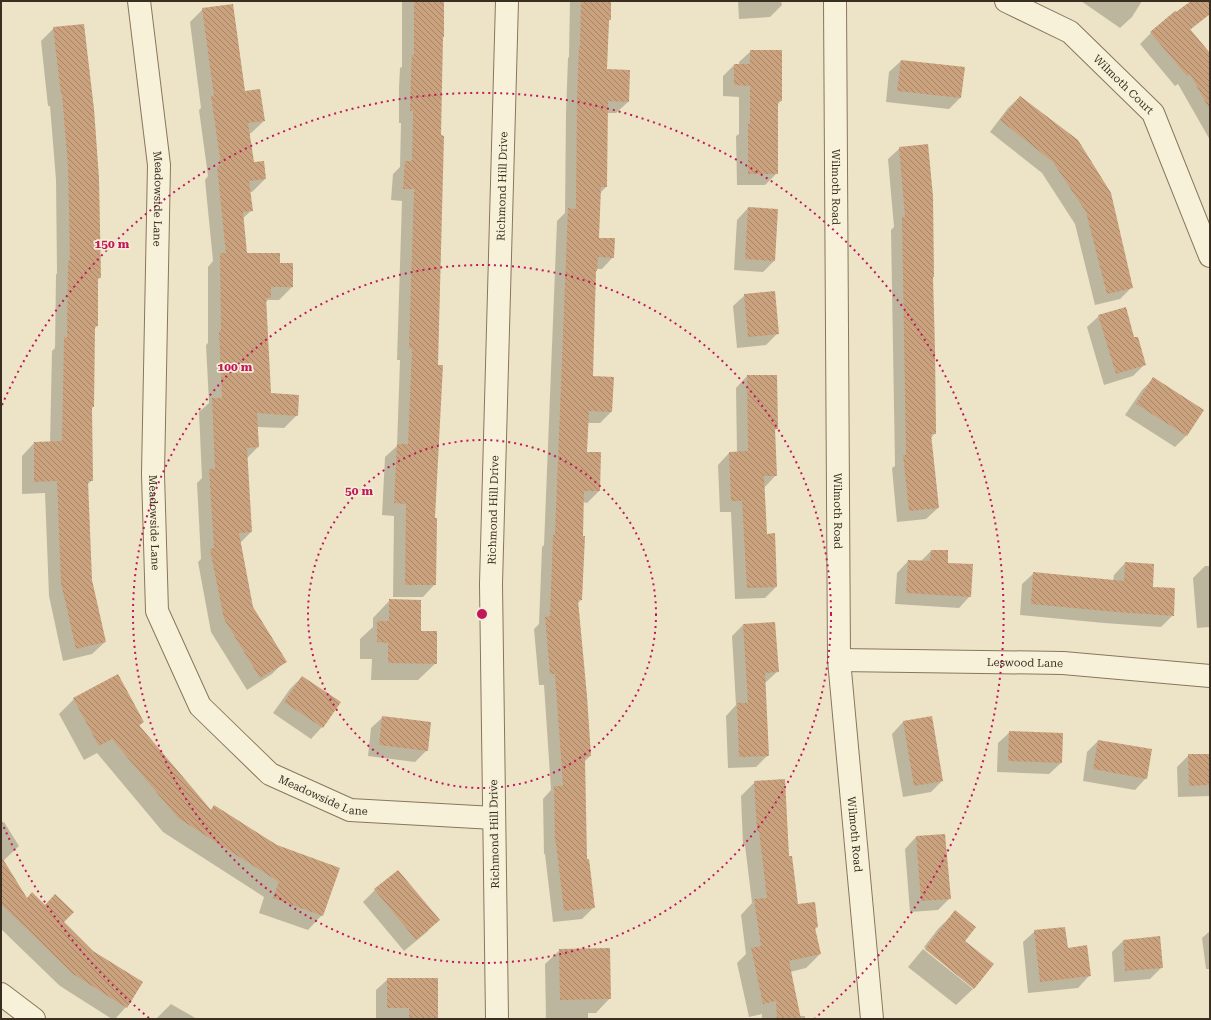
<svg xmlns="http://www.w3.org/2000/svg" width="1211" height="1020" viewBox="0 0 1211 1020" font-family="'Roboto Serif',serif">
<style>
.shadow{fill:#0003}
.building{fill:url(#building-back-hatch)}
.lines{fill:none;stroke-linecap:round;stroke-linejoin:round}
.minor-casing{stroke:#88765d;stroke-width:24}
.minor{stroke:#f8f1da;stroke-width:22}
.ring{fill:none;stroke:#c2185b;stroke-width:2;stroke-dasharray:2 4}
.labels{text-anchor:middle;stroke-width:3.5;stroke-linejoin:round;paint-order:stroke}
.street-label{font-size:11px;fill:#392e20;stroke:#f5eed6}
.centre{fill:#c2185b;stroke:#f5eed6;stroke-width:2}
.ring-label{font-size:12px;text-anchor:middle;font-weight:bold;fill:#c2185b;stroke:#f5eed6;stroke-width:3.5;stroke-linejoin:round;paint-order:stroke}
</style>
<defs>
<pattern id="building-back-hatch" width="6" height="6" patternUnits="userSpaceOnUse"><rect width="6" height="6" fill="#caa27e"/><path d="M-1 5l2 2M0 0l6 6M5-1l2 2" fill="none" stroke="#a58467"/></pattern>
</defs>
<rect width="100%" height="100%" fill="#ede4c7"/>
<g class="shadow">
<path d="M402 1H443V37L442 39 434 519 435 584 423 597H393L394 516 382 515 385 457 397 446 400 360H397L402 201 391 200 393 174 400 167 401 123H399V87L400 68 402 67Z"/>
<path d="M570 1H610L606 70 628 102 616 113H607L606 187 600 193 598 239 613 257 602 269H596L595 273 592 377 611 412 600 423H588L586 453H600L599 491 587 503 583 502 581 600 577 604 590 756 584 762 586 860 594 907 582 919 553 922 545 854H544L543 799 551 790 544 685H539L534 629 539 624 542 547 544 545 557 221 565 213 566 112 568 58 569 57Z"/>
<path d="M738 1H781L782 5 770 17 739 19Z"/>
<path d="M1081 1H1142L1132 17 1120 28Z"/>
<path d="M1193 1H1210V14L1190 30 1210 54V140L1178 84 1175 86 1140 44 1151 33Z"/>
<path d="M203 9 244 92 264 121 251 133 249 134 253 163 265 179 252 192H250L252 210 242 219 246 254 279 264 292 287 279 300H268L266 302 270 394 297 415 284 428 257 427 258 447 247 458 251 532 240 543 252 607 285 661 272 674 247 690 211 632 198 562 201 559 197 483 202 478 199 412 209 403 206 345 208 343V267L213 261 205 180 208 176 199 110 201 108 190 22Z"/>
<path d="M54 28 100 278 97 280V326L94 329 93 407 91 409 92 480 87 485 91 580 105 642 92 654 63 661 49 596 45 493 22 494V456L34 443H50L52 351 55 348 56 275 57 273 56 180 50 106H48L41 41Z"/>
<path d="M751 51 781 101 777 105V173L765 185H737L736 136 739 134V97L723 96V76L734 65H739V62Z"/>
<path d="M901 61 963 68 960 98 949 109 886 102 889 72Z"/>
<path d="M1020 97 1132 287 1120 299 1095 305 1075 224 1042 173 990 132 1008 108Z"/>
<path d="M900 148 935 433 931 438 938 508 926 519 897 522 892 468 895 466 891 230 894 227 888 159Z"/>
<path d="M748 208 774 261 763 272 734 270 737 220Z"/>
<path d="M745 295 777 334 766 345 737 348 733 306Z"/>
<path d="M1099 316 1134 339 1145 364 1133 376 1104 385 1087 327Z"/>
<path d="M747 376 777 428 774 431 776 475 765 487H763L766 535 776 587 765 598 735 599 731 512H720L718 465 729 453H737L736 388Z"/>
<path d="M1154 378 1203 410 1186 436 1175 447 1125 415 1142 390Z"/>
<path d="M931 551 947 564 970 596 959 608 895 604 897 573 908 561 920 562Z"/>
<path d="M1125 563 1152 588 1173 615 1161 627 1104 623 1020 615 1022 584 1034 573 1113 581 1114 575Z"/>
<path d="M1205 566H1210V627L1197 628 1193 578Z"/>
<path d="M390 600 420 632 436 663 418 680H371L372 659H360V639L373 627V618Z"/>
<path d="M743 625 778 671 765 683 768 755 756 767 728 768 726 716 736 705 732 636Z"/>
<path d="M302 677 322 727 311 739 273 713 290 689Z"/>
<path d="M74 699 143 722 139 726 210 811 214 806 322 915 308 930 259 913 264 897 163 832 97 753 84 760 59 714Z"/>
<path d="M383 717 427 750 415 762 368 756 371 728Z"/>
<path d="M931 717 942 781 931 792 903 797 892 734 903 722Z"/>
<path d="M1010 732 1061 763 1049 774 997 772 998 743Z"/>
<path d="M1098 741 1146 778 1135 790 1083 781 1087 752Z"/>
<path d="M1189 755H1210V796L1178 797 1177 767Z"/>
<path d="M755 782 788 857 797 906 817 927 815 929 820 954 806 968 790 972 799 1016H805V1019H762V1014L749 1017 737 963 746 954 741 915 752 903 745 845H743L741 796Z"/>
<path d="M4 822 19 846 3 861 27 899 63 922 126 1007 115 1019H112L60 986 1 929V824Z"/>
<path d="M916 837 949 899 938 910 910 912 905 849Z"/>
<path d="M398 871 438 920 427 932 404 951 363 902 375 890Z"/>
<path d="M955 912 963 941 992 964 973 989V986L924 947 938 929Z"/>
<path d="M1035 931 1067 949 1089 976 1078 988 1028 993 1023 942Z"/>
<path d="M1210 931V969H1206L1202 938Z"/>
<path d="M1123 941 1162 967 1150 979 1114 982 1112 952Z"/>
<path d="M923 949 973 989 956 1005 908 967Z"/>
<path d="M560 950 610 998 596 1013H588V1019H546L545 964Z"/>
<path d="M388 979 437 1019H376V990Z"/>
<path d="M171 1004 197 1019H156Z"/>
</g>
<g class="building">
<path d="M414 1H444V37H443L441 135 444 136 438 365H443L435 518H437L436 585H405L406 504 394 503 397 444H408L412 349 409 348 414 189H403L405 161H412L413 111H410L411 74 412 55H414Z"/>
<path d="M581 1H611V20H609L607 69 630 70 629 102 608 101 607 187H601L599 238H615L614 258 598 257 597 271H596L593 376 614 377 612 412 589 411 587 452H601L600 491H584L583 536H585L582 600H578L587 696 591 756 585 757 587 859H589L595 908 564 911 556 843H555L554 786H563L555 674H550L545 617 550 616 553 535H555L568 208 576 209 577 100 579 46H580Z"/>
<path d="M1191 1H1210V14L1190 29 1210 53V110L1190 74 1187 76 1150 32 1175 11 1176 12Z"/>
<path d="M233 4 245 91 260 89 265 121 248 123 254 162 264 161 266 179 249 181 253 211 243 212 247 253H280V263H293V287H271V298H266L271 393 299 395 298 416 257 413 259 447 247 448 252 532 239 533 253 607 287 662 260 678 224 619 210 549 214 548 209 469H215L212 398H222L219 331H221L220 253H226L217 166 221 165 211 96H214L202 8Z"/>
<path d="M84 24 94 109 99 178 101 278H98V326H95L94 407H92L93 481H88L92 580 106 642 76 649 61 583 57 481 34 482V442L62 441 64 337H67L68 261H70L68 167 62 94H61L53 27Z"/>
<path d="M750 50H782V101H778V174H748V124H750V86L734 85V64H750Z"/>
<path d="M901 60 965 67 961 98 897 91Z"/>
<path d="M1020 96 1078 140 1111 193 1133 288 1107 294 1086 212 1053 162 1000 120Z"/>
<path d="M928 144 933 196 934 277H933L935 349 936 434H931L939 508 909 511 903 455H906L902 217H905L899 147Z"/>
<path d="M748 207 778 209 775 261 745 259Z"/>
<path d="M775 291 779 334 748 337 744 294Z"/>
<path d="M1126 307 1134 337H1138L1146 365 1116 374 1098 315Z"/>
<path d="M747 375H777L778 429H775L777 476H764L767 534 775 533 777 587 747 588 742 501H731L729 452 748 451Z"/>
<path d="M1153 377 1204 410 1187 436 1136 404Z"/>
<path d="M931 550H948V563L973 564 971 597 906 593 908 560 930 561Z"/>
<path d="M1125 562 1154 564 1153 587 1175 588 1174 616 1116 612 1031 604 1033 572 1124 581Z"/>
<path d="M389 599 421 600V631H437V664L388 663V643L377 642V621H389Z"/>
<path d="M775 622 779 672 765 673 769 756 739 757 737 703H748L743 624Z"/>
<path d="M118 674 144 722 139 725 211 810 214 805 277 845 340 868 323 916 273 898 279 882 178 818 112 739 99 746 73 698Z"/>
<path d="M302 676 341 702 323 728 284 702Z"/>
<path d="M382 716 431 722 428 751 379 745Z"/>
<path d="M932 716 943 781 914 786 903 721Z"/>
<path d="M1009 731 1063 733 1062 763 1008 761Z"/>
<path d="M1098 740 1152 749 1147 779 1093 769Z"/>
<path d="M1188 754H1210V785L1189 786Z"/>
<path d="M785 779 789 856H792L798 904 815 902 818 927 815 928 821 954 789 961 801 1019H777L776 1001 763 1004 751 948 761 946 754 899 767 898 759 831H757L754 781Z"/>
<path d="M945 834 951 899 921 901 916 836Z"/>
<path d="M1 856 27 898 32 892 45 905 55 894 74 912 64 922 93 951 143 982 127 1008 73 974 1 904Z"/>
<path d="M398 870 440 920 416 940 374 889Z"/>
<path d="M955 910 976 927 965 941 994 964 974 989 925 949Z"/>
<path d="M1065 927 1068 948 1087 945 1091 976 1040 982 1034 930Z"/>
<path d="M1160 936 1163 968 1125 971 1123 940Z"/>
<path d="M610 948 611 999 560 1000 559 949Z"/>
<path d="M387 978H438V1019H409V1008H387Z"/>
</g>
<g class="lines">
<g class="minor-casing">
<g id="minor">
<path id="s1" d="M139 1 159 165 153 474 157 611 200 706 270 774 350 810 494 818"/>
<path id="s2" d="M835 1 839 660 872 1019"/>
<path id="s3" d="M1006 1 1070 32 1153 113 1210 256"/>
<path id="s4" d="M839 660 1063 663 1210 676"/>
<path d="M1 994 34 1019"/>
<path id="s5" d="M497 1019 491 584 507 1"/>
</g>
</g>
<use href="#minor" class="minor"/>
</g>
<g class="ring">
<circle cx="482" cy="614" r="174"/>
<circle cx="482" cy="614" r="349"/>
<path d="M149 1018A523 523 0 0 1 2 823M2 405A523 523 0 1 1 815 1018"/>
</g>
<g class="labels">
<g class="street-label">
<text dy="4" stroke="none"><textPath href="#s3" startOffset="146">Wilmoth Court</textPath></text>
<text dy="4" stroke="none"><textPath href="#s5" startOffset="833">Richmond Hill Drive</textPath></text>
<text dy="4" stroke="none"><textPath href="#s2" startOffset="186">Wilmoth Road</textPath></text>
<text dy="4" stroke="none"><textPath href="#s1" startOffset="199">Meadowside Lane</textPath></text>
<text dy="4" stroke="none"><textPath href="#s5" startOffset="509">Richmond Hill Drive</textPath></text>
<text dy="4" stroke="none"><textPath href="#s2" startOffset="510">Wilmoth Road</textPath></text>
<text dy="4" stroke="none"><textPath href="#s1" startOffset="523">Meadowside Lane</textPath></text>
<text dy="4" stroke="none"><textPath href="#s4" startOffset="186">Leswood Lane</textPath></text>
<text dy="4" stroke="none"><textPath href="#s1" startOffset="871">Meadowside Lane</textPath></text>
<text transform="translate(494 834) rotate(-91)" y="4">Richmond Hill Drive</text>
<text dy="4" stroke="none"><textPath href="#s2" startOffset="834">Wilmoth Road</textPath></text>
</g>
</g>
<circle cx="482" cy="614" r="6" class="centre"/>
<g class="ring-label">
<text x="112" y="248">150 m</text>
<text x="235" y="371">100 m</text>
<text x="359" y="495">50 m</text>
</g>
<rect width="1211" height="1020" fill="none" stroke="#392e20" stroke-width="4"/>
</svg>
